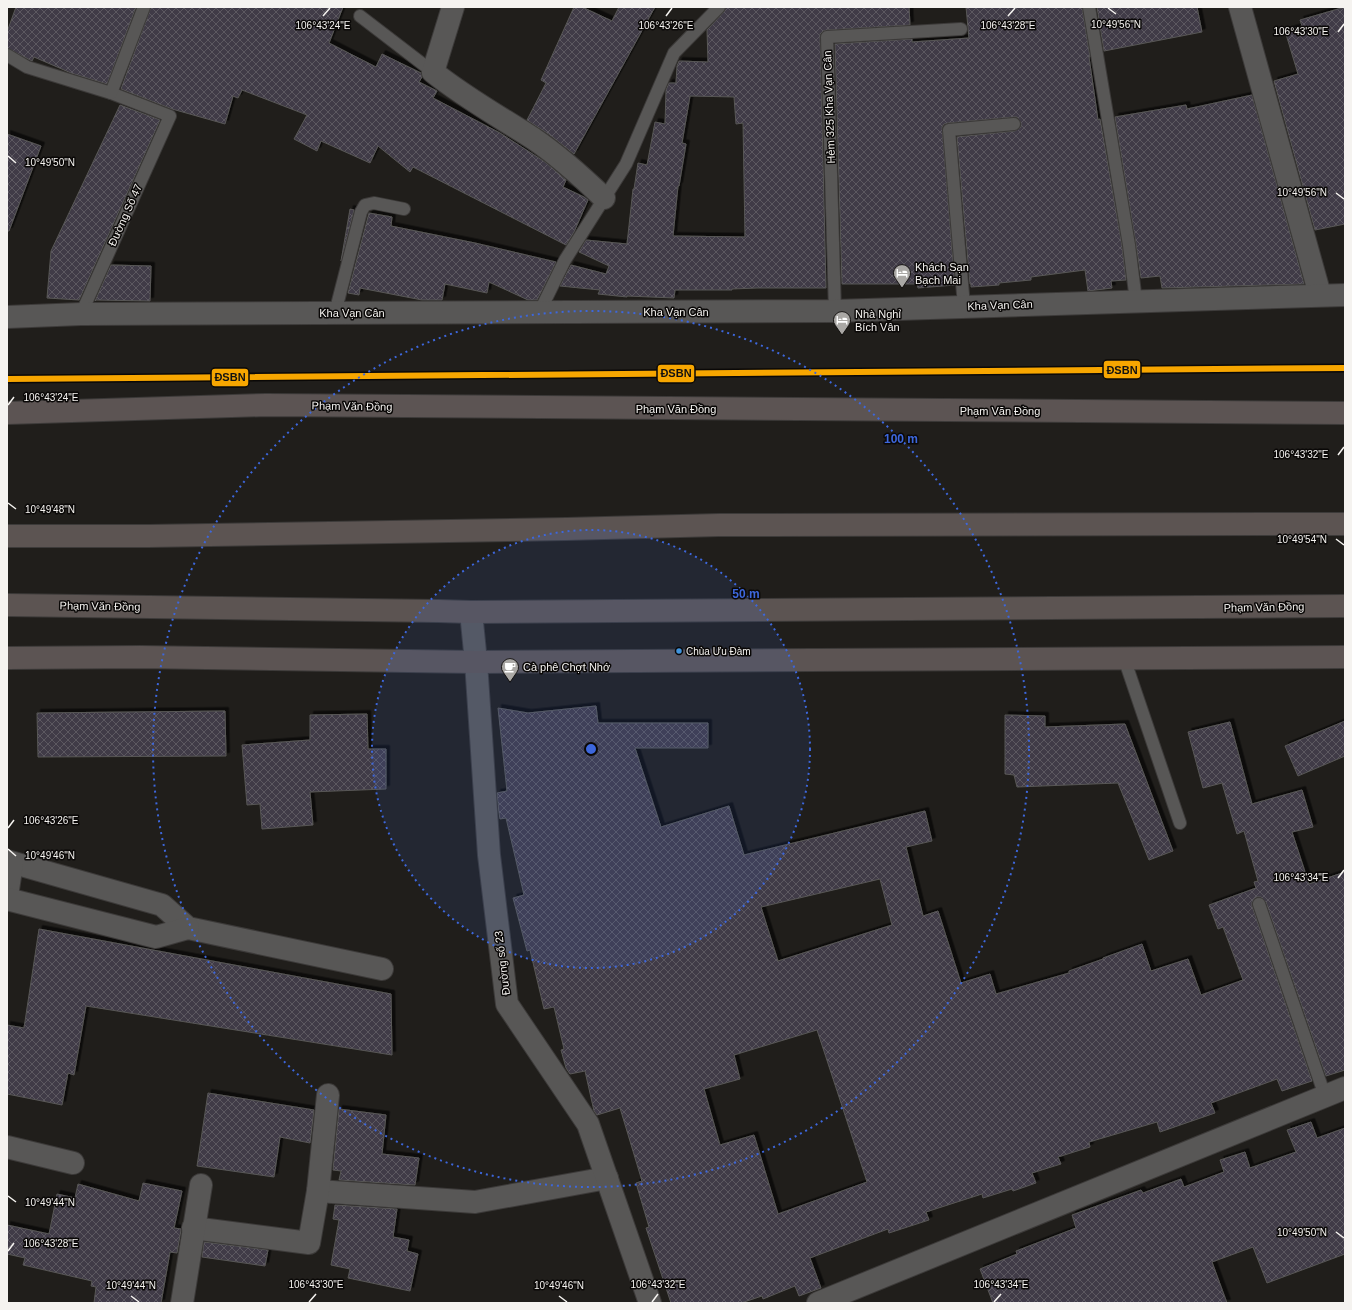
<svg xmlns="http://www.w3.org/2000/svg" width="1352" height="1310" viewBox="0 0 1352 1310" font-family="Arial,sans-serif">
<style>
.building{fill:url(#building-cross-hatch);stroke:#585756;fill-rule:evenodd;filter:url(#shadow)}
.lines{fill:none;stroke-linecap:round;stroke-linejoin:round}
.service-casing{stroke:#3c3a39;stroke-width:14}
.minor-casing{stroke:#3c3a39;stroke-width:24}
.tertiary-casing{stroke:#3c3a39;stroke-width:24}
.primary-casing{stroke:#3c3a39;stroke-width:24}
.trunk-casing{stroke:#3c3a39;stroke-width:24}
.service{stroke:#585756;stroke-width:12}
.minor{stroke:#585756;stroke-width:22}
.tertiary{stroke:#585756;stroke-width:22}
.primary{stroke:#5c5453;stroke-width:22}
.trunk{stroke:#5c5452;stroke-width:22}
.rail-1-casing{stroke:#0a0807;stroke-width:9}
.rail-1{stroke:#f7a600;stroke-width:6}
.ticks{fill:none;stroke:#f5f3f0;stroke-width:1.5}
.ring{fill:none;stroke:#3d67dc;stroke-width:2;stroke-dasharray:2 4}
.bus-dot{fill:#4094de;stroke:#0a0807;stroke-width:1.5}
.labels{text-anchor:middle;stroke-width:3;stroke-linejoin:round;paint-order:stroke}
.bus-label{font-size:10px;fill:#f5f3f0;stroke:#0a0807;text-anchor:start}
.street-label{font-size:11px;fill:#f5f3f0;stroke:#0a0807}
.poi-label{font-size:11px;fill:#f5f3f0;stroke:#0a0807;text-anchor:start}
.ticks-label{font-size:10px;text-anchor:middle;fill:#f5f3f0;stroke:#0a0807;stroke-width:3;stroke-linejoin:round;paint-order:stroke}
.centre{fill:#3d67dc;stroke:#0a0807;stroke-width:2}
.ring-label{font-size:12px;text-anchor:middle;font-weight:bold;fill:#3d67dc;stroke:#0a0807;stroke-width:3;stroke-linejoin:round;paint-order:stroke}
.line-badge{stroke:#0a0807;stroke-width:1.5}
.pale-badge-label{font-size:11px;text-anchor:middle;font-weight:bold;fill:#111}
</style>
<defs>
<pattern id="building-cross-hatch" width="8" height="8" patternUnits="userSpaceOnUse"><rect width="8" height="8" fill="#3f3b46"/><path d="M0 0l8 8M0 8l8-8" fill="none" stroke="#5b5861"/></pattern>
<filter id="shadow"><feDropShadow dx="3.5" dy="-3.5" stdDeviation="0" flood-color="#0009"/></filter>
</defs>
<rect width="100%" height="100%" fill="#201e1b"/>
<g class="building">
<path d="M16 7H136L107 84 71 73 34 57 32 61 30 60 7 48V32Z"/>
<path d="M151 7H343L329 43 376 67 382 54 421 73 422 77 419 82 437 91 433 98 500 133 545 162 566 180 563 187 584 197 588 200 574 232 566 245 413 167 410 172 378 146 370 163 321 141 317 151 294 139 307 115 242 90 238 98 233 96 225 124 172 109 121 89Z"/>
<path d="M574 7H582L612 21 619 7H655L574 154 550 135 527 120 546 83 541 80Z"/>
<path d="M726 7H909L910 25 827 30 823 31 820 34 826 288H757L732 289V290H675L674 298 627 296V297L598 294 600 290 560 286 571 265 606 274 609 266 579 252 586 240 627 244 633 189H634L638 163 647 165 655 122 665 124 666 90 669 83H676L677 66 679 61 708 62 707 30 724 12ZM690 96 734 97 736 124 743 123 745 237 673 236 678 186H679L686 144 682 143Z"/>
<path d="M966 7H1082L1090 57H1089L1098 120 1100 119 1122 246 1126 280 1111 281 1112 288 1088 291 1085 270 1031 277V280L999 283V285L971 287V284H970L957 137 1015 131 1021 127V123L1017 117H1013L948 123 944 124 942 127 955 285 918 288 917 284H842L835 44 912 39V42L969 38Z"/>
<path d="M1097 7H1197L1202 32 1104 51Z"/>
<path d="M1345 7V224L1315 230 1274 81 1298 74 1285 31 1302 26 1300 20Z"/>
<path d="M1252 95 1304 284 1162 288 1160 276 1141 278 1136 244 1115 117 1186 105 1187 109Z"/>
<path d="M120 105 160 120 79 300 47 298 51 251Z"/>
<path d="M7 134 41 146 9 231H7Z"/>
<path d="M350 209 354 210 341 261Z"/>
<path d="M369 213 392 217 391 226 475 243 556 262 537 300H528L489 282 487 293 445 284 442 300H422L360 288 359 295 348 293Z"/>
<path d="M111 265 151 266 150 301 96 300 95 301Z"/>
<path d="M596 706 598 723H708V748H635L661 827 729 806 744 855 925 811 932 841 906 847 923 916 938 911 961 983 990 974 996 994 1069 973V971L1103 959V958L1142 944 1151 971 1188 959 1201 995 1243 980 1223 927 1218 929 1209 905 1256 888 1254 882 1258 881 1244 831 1237 834 1222 783 1203 788 1188 732 1230 722 1252 804 1302 790 1313 827 1292 832 1309 884 1345 872V1070L1326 1076 1266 902 1261 897H1256L1252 902V906L1312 1081 1282 1091 1277 1079 1211 1103 1215 1113 1160 1132 1157 1122 1089 1142 1090 1147 1058 1157 1061 1164 1032 1173 1036 1183 1013 1191 1012 1189 983 1198 982 1194 926 1212 929 1220 889 1233 888 1229 810 1258 821 1288 799 1296 795 1286 763 1299 762 1296 741 1303H671L646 1228 649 1227 636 1183 642 1181 620 1108 597 1115 594 1111 585 1071 570 1074 566 1068 561 1050 564 1049 554 1007 544 1009 530 950 527 951 513 898 524 895 506 818 500 819 499 813 497 793 507 791 498 708 528 713ZM880 879 892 925 778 961 761 907ZM817 1030 867 1182 778 1214 754 1135 720 1145 704 1089 740 1079 734 1055Z"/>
<path d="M225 711 226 756 38 757 37 713Z"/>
<path d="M367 714 368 749H386V789L310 792 313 825 262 829 260 804 247 805 242 745 310 740V715Z"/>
<path d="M1005 715 1045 716V727L1125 724 1173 851 1149 860 1118 783 1017 787 1014 775 1005 774Z"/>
<path d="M1345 721V756L1298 776 1285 746Z"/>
<path d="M39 929 391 994 392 1055 86 1006 74 1075 68 1073 62 1105 7 1094V1025L24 1028Z"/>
<path d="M208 1093 314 1110 310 1143 280 1137 274 1177 197 1166Z"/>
<path d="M339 1109 386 1115 382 1154 419 1158 415 1185 339 1180 341 1171 333 1170Z"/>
<path d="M1311 1122 1317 1138 1345 1128V1254L1267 1283 1253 1247 1212 1262 1227 1303H993L980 1269 1017 1254 1016 1251 1076 1228 1072 1215 1141 1190 1143 1193 1181 1179 1184 1187 1224 1172 1220 1160 1245 1152 1250 1168 1296 1152 1287 1130Z"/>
<path d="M143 1183 182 1191 174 1228 181 1229V1230L177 1253 170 1252 161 1303H94L96 1287 91 1286 92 1281 23 1265 25 1258 7 1254V1225L49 1234 57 1194 75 1198 78 1184 139 1201Z"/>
<path d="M335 1205 397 1209 393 1237 409 1240 407 1251 418 1254 410 1291 348 1278 350 1269 331 1265 339 1220 333 1219Z"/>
<path d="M204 1242 268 1250 265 1266 202 1257Z"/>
</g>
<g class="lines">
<g class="service-casing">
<g id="service">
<path d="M1089 7 1129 245 1136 301"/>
<path d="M360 16 433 72"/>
<path d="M7 55 27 67 111 93 170 116 81 314"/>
<path d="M111 93 144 7"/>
<path d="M964 306 949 130 1014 124"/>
<path d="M835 311 827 37 961 29"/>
<path d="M335 313 361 212 365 205 374 203 404 209"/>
<path d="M539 313 565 260 626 164 674 53 719 7"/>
<path d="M1124 658 1180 823"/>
<path d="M1259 904 1325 1096"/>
</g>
</g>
<g class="minor-casing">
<g id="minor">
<path d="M453 7 433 72C464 97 500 117 534 139 559 156 582 177 604 198"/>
<path d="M1240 7 1320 295"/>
<path d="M7 317 81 314 835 311 1345 295"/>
<path d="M7 861 162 905 188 928 382 969"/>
<path d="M7 896 12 863"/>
<path d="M7 899 156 937 188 928"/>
<path d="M7 1147 73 1163"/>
<path d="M318 1191 475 1202 607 1178"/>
<path d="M193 1228 309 1243 318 1191 328 1095"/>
<path d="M182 1303 201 1185"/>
<path d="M818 1303 1345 1088"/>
</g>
</g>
<g class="tertiary-casing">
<path id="tertiary" d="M471 612 476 662 489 855 507 1004 588 1124 650 1303"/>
</g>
<g class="primary-casing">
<g id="primary">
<path d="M7 413 266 405 1345 413"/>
<path d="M7 658 140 657 476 662 1345 657"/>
</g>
</g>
<g class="trunk-casing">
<g id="trunk">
<path d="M7 536H148L566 529 719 525 1345 524"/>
<path d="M7 605 438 611 471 612 1345 606"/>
</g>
</g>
<use href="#service" class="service"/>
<use href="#minor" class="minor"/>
<use href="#tertiary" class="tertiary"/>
<use href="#primary" class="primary"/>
<use href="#trunk" class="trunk"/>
<g class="rail-1-casing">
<path id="rail-1" d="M7 379 1345 368"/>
</g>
<use href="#rail-1" class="rail-1"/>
</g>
<path class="ticks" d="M1108 8 1116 14M323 16 330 8M666 16 672 8M1008 16 1015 8M1338 32 1344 24M8 156 16 163M1336 193 1344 199M8 405 14 397M1338 455 1344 447M8 503 16 509M1336 539 1344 545M8 828 14 820M8 849 16 856M1338 878 1344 870M8 1196 16 1202M1336 1232 1344 1238M8 1251 14 1243M131 1296 139 1302M559 1296 567 1302M309 1302 316 1294M652 1302 658 1294M994 1302 1001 1294"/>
<circle cx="591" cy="749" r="219" fill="#3d67dc" fill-opacity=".12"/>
<g class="ring">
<circle cx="591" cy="749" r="219"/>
<circle cx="591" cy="749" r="438"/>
</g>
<defs>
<g id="hotel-pin" transform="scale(0.9)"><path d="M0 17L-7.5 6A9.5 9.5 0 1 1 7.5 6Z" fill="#aaa8a5" stroke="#0a0807"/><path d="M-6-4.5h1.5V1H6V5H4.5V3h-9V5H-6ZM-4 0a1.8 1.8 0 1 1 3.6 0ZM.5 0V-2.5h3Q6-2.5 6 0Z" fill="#fff"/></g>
<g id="cafe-pin" transform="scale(0.9)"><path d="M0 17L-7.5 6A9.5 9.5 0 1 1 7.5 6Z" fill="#aaa8a5" stroke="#0a0807"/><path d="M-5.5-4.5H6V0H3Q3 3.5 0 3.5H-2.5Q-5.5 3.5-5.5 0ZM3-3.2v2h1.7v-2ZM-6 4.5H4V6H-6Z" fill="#fff"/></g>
</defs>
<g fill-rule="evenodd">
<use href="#hotel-pin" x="902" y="273"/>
<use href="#hotel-pin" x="842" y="320"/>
<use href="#cafe-pin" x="510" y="667"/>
</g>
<circle class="bus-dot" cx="679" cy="651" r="3.5"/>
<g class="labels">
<g class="bus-label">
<text x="686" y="655">Chùa Ưu Đàm</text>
</g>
<g class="street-label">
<text transform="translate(829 107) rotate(-92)" y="4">Hẻm 325 Kha Vạn Cân</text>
<text transform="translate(125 215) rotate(-66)" y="4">Đường Số 47</text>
<text transform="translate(1000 305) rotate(-2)" y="4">Kha Vạn Cân</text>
<text x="676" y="316">Kha Vạn Cân</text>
<text x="352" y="317">Kha Vạn Cân</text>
<text transform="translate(352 406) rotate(1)" y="4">Phạm Văn Đồng</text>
<text x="676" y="413">Phạm Văn Đồng</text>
<text x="1000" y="415">Phạm Văn Đồng</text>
<text transform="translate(100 606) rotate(1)" y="4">Phạm Văn Đồng</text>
<text transform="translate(1264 607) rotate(-1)" y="4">Phạm Văn Đồng</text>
<text transform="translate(502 963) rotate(-97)" y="4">Đường số 23</text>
</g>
<g class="poi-label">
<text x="915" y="271">Khách Sạn<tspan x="915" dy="13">Bạch Mai</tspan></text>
<text x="855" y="318">Nhà Nghỉ<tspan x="855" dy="13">Bích Vân</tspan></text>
<text x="523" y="671">Cà phê Chợt Nhớ</text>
</g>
</g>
<g class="ticks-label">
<text x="1116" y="28">10°49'56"N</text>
<text x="666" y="29">106°43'26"E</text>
<text x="1008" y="29">106°43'28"E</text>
<text x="323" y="29">106°43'24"E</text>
<text x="1301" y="35">106°43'30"E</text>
<text x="50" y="166">10°49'50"N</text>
<text x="1302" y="196">10°49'56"N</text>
<text x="51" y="401">106°43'24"E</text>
<text x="1301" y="458">106°43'32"E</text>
<text x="50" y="513">10°49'48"N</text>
<text x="1302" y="543">10°49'54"N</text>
<text x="51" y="824">106°43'26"E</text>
<text x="50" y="859">10°49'46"N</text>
<text x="1301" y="881">106°43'34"E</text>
<text x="50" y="1206">10°49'44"N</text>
<text x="1302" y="1236">10°49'50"N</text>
<text x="51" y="1247">106°43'28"E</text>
<text x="316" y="1288">106°43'30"E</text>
<text x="658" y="1288">106°43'32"E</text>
<text x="1001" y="1288">106°43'34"E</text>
<text x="131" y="1289">10°49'44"N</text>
<text x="559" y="1289">10°49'46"N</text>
</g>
<circle cx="591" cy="749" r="6" class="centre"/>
<g class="ring-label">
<text x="901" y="443">100 m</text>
<text x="746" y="598">50 m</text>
</g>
<g class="line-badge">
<rect x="1103" y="360" width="38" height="19" rx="4" fill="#f7a600"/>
<rect x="657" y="364" width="38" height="19" rx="4" fill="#f7a600"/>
<rect x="211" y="368" width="38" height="19" rx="4" fill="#f7a600"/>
</g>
<g class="pale-badge-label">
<text x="1122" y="374">ĐSBN</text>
<text x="676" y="377">ĐSBN</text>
<text x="230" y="381">ĐSBN</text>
</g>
<rect width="1352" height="1310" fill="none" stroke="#f5f3f0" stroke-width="16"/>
</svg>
